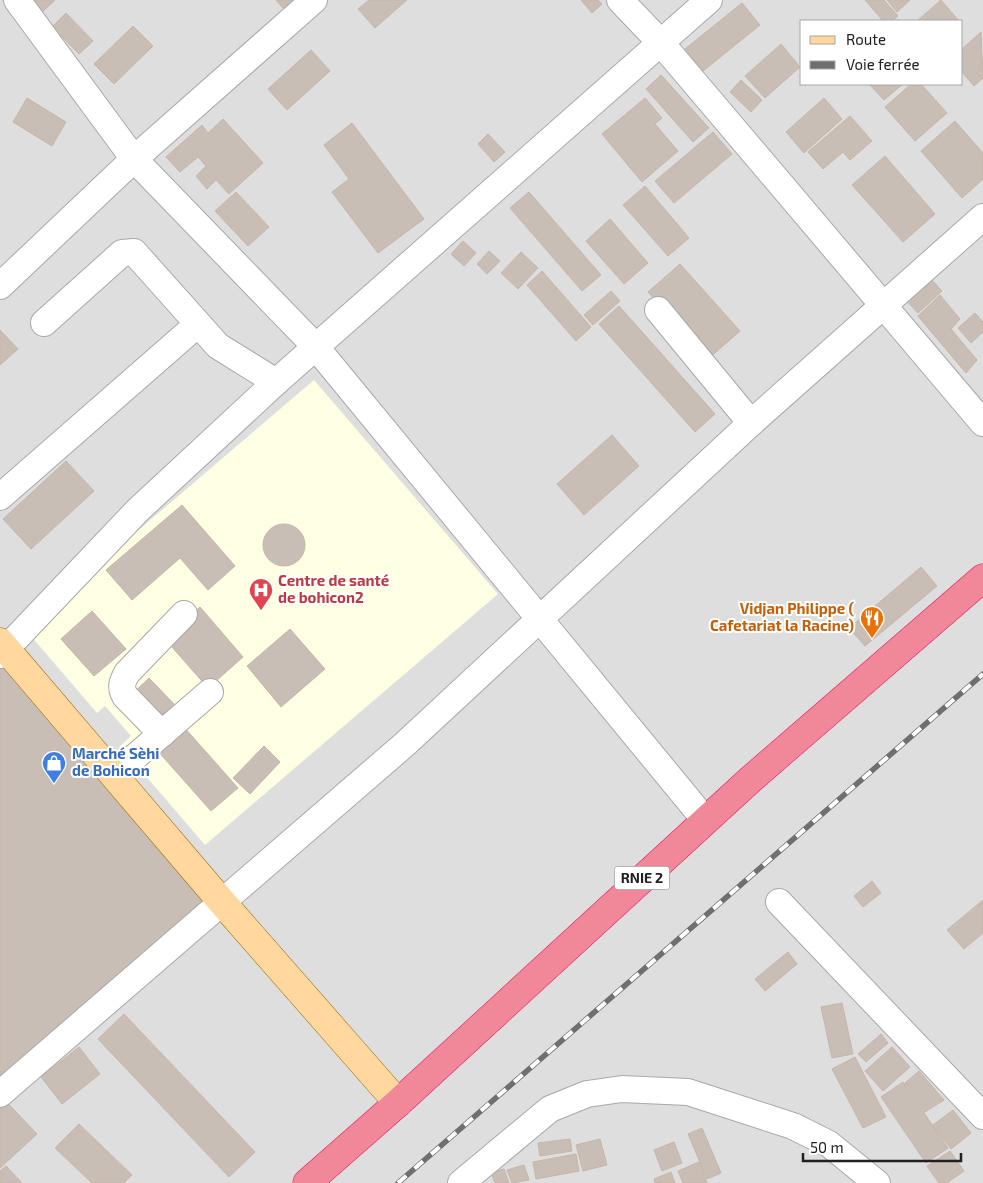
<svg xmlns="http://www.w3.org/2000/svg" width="983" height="1183" viewBox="0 0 983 1183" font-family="'Exo 2',sans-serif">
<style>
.residential{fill:#dfdede;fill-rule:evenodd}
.education{fill:#ffffe3}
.building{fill:#c8beb6;stroke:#c6b5a8}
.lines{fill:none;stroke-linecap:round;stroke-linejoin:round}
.minor-casing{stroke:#a8a8a8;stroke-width:28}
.major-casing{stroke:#9e6c00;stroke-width:29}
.highway-casing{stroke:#ed185e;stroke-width:29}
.minor{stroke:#fff;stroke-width:26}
.major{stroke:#ffd79f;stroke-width:28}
.highway{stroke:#f0889a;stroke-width:28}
.rail-casing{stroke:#6f6f6f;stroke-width:5.5}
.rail{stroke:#fff;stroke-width:4;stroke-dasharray:11;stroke-linecap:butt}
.labels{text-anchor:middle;stroke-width:4;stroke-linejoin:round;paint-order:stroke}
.shield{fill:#fff;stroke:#646464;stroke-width:1}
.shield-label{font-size:14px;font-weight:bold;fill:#212121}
.health-label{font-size:15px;font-weight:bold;fill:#be3a42;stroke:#fff;text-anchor:start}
.food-label{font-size:15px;font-weight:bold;fill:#c56008;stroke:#fff;text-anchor:end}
.shop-label{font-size:15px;font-weight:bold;fill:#366cbe;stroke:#fff;text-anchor:start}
</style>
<rect width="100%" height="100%" fill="#f2efe7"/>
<path class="residential" d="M0 0H983V1183H0ZM802 21H962V84H802Z"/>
<path class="education" d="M314 380 498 594 205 845 120 746 131 736 105 706 97 713 24 628Z"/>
<g class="building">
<path d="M25 0H55L39 15Z"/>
<path d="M276 0H293L283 8Z"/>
<path d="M369 0H407L375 28 358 9Z"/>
<path d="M581 0H598L602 4 592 13Z"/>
<path d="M865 0H884L898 16 892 21H883Z"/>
<path d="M887 0H910L897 12Z"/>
<path d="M941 0 959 21H917Z"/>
<path d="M742 3 760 25 703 71 685 49Z"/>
<path d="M66 13 93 41 79 54 52 27Z"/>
<path d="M133 26 153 46 114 84 94 64Z"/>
<path d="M981 32 983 78 974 86 962 72V49Z"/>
<path d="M781 44 800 67 765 98 745 76Z"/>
<path d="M311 50 330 71 287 110 268 89Z"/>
<path d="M661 75 709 128 693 142 646 89Z"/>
<path d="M741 80 762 100 751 112 730 92Z"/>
<path d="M869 84H903L884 100Z"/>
<path d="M911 84H921L947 113 915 141 885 107Z"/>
<path d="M27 98 66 122 52 146 13 122Z"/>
<path d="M645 98 662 118 655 124 678 151 642 182 602 134Z"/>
<path d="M824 98 842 119 804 153 786 132Z"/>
<path d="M850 116 872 141 850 160 843 152 823 169 808 152Z"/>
<path d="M223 119 263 163 229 194 216 180 207 189 196 176 206 166 198 157 180 172 166 157 202 125 208 133Z"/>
<path d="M955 121 983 153V179L962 198 921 151Z"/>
<path d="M352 123 424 219 378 253 332 192 349 179 324 145Z"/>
<path d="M713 132 732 154 674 203 655 181Z"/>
<path d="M488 134 505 152 494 162 478 144Z"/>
<path d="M885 156 935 214 903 242 852 185Z"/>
<path d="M645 186 689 238 668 256 623 205Z"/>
<path d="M236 192 269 227 248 246 215 211Z"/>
<path d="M529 192 601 275 582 291 510 208Z"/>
<path d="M610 219 648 263 624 284 586 241Z"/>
<path d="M463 241 476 253 464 266 451 254Z"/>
<path d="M489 251 500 261 487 274 477 264Z"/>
<path d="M521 252 538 268 518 289 501 273Z"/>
<path d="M680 264 740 331 708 359 648 292Z"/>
<path d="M542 271 591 327 576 341 527 285Z"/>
<path d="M927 275 942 291 918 313 903 297Z"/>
<path d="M611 291 620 301 593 325 584 315Z"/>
<path d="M940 295 960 319 951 329 977 360 966 373 918 316Z"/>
<path d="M619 306 715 414 695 432 599 324Z"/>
<path d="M975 313 983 322V332L971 343 958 328Z"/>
<path d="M0 330 18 349 0 365Z"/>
<path d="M612 435 639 466 584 515 557 484Z"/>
<path d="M66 461 94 491 31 549 3 519Z"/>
<path d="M182 505 235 566 208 590 180 558 132 600 106 570Z"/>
<circle cx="284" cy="545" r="21"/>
<path d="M921 567 937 586 865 646 849 628Z"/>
<path d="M200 607 243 657 208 688 164 638Z"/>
<path d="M92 611 126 649 94 676 61 639Z"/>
<path d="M290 629 325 669 281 707 247 666Z"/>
<path d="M4 662 211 902 0 1086V665Z"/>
<path d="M149 678 176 706 156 724 130 696Z"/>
<path d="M183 726 238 788 211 811 156 749Z"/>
<path d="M264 746 280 762 250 794 233 778Z"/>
<path d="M872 881 881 893 863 907 854 896Z"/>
<path d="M983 900V933L964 949 947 930Z"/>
<path d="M788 952 797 964 765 991 755 979Z"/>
<path d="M842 1003 853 1054 832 1058 821 1007Z"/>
<path d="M124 1014 255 1152 229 1177 98 1039Z"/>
<path d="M881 1034 888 1043 866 1062 858 1054Z"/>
<path d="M79 1047 100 1074 62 1104 41 1077Z"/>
<path d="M892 1047 910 1067 883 1091 865 1071Z"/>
<path d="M855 1057 886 1117 863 1128 832 1069Z"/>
<path d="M919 1071 944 1100 925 1112 905 1083Z"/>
<path d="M903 1082 948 1148 926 1163 881 1097Z"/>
<path d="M0 1095 37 1134 0 1168Z"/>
<path d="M953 1110 971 1133 951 1149 933 1125Z"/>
<path d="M79 1124 132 1175 124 1183H92L55 1148Z"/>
<path d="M702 1128 721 1173 707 1179 688 1134Z"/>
<path d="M570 1139 572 1151 540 1156 538 1143Z"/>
<path d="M600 1139 607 1165 583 1171 576 1145Z"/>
<path d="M674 1142 682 1163 662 1171 654 1150Z"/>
<path d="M950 1151 964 1171 947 1183H939L927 1166Z"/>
<path d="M576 1154 579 1171 536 1179 533 1162Z"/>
<path d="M699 1162 707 1183H683L678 1171Z"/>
<path d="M524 1165 529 1180 512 1183 507 1170Z"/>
<path d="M6 1166 22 1183H0V1171Z"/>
<path d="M504 1169 509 1183H495L491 1173Z"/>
<path d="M671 1172 675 1183H655L654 1179Z"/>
</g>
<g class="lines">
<g class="minor-casing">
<g id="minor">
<path d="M17 0 134 159 315 346 705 820"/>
<path d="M620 0 661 43 983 423"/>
<path d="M0 286 134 159 314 0"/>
<path d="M658 310 751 423"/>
<path d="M44 323 122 253 134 252 218 346 276 382"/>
<path d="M0 497 198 324"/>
<path d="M0 655 138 510 276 382 709 0"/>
<path d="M162 734 125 696C120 687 122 682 127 673L184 614"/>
<path d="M114 775 210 692"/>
<path d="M779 902 983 1116"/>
<path d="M0 1094 405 744 751 423 983 217"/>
<path d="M461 1183 550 1109 587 1094 622 1089 688 1092 793 1126 829 1144 877 1183"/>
</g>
</g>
<g class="major-casing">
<path id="major" d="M0 642 221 901 398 1103"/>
</g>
<g class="highway-casing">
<path id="highway" d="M307 1183 398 1103 751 779 983 578"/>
</g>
<use href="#minor" class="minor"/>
<use href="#major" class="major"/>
<use href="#highway" class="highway"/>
<g class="rail-casing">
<path id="rail" d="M398 1183 983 674"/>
</g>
<use href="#rail" class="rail"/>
</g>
<defs>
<g id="hospital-pin" transform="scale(1.25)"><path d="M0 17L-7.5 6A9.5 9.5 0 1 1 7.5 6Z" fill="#e0444e" stroke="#fff"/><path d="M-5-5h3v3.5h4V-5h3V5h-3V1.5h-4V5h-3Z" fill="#fff"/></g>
<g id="restaurant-pin" transform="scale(1.25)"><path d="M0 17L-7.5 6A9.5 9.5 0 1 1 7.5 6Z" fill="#e8710a" stroke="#fff"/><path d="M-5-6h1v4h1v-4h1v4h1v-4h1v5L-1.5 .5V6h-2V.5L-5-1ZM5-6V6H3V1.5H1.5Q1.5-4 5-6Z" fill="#fff"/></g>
<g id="shop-pin" transform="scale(1.25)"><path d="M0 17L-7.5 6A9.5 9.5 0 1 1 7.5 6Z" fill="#3f7fe0" stroke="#fff"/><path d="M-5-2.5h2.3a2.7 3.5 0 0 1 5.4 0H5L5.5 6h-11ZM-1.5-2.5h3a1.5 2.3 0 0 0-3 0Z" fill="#fff"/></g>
</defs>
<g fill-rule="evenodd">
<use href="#hospital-pin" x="261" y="590"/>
<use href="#restaurant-pin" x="872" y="618"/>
<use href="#shop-pin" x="54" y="763"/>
</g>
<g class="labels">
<rect class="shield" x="614.5" y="866.5" width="55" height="23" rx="4"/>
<g class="shield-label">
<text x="642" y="883">RNIE 2</text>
</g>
<g class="health-label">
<text x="278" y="586">Centre de santé<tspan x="278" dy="17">de bohicon2</tspan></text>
</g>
<g class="food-label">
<text x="854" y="614">Vidjan Philippe (<tspan x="854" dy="17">Cafetariat la Racine)</tspan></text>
</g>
<g class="shop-label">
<text x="72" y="759">Marché Sèhi<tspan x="72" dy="17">de Bohicon</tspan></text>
</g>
</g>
<rect x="800" y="20" width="162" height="65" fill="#ffffff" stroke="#a6a6a6"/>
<rect x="810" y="36" width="25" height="8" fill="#ffd79f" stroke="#a6a6a6"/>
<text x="846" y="45" font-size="15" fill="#212121">Route</text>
<rect x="810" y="61" width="25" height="8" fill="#6f6f6f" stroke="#a6a6a6"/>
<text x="846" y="70" font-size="15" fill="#212121">Voie ferrée</text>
<path d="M803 1153v8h158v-8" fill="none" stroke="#212121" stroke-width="2.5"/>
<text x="810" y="1153" font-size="15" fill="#212121" stroke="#ffffff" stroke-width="4" paint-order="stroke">50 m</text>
</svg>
